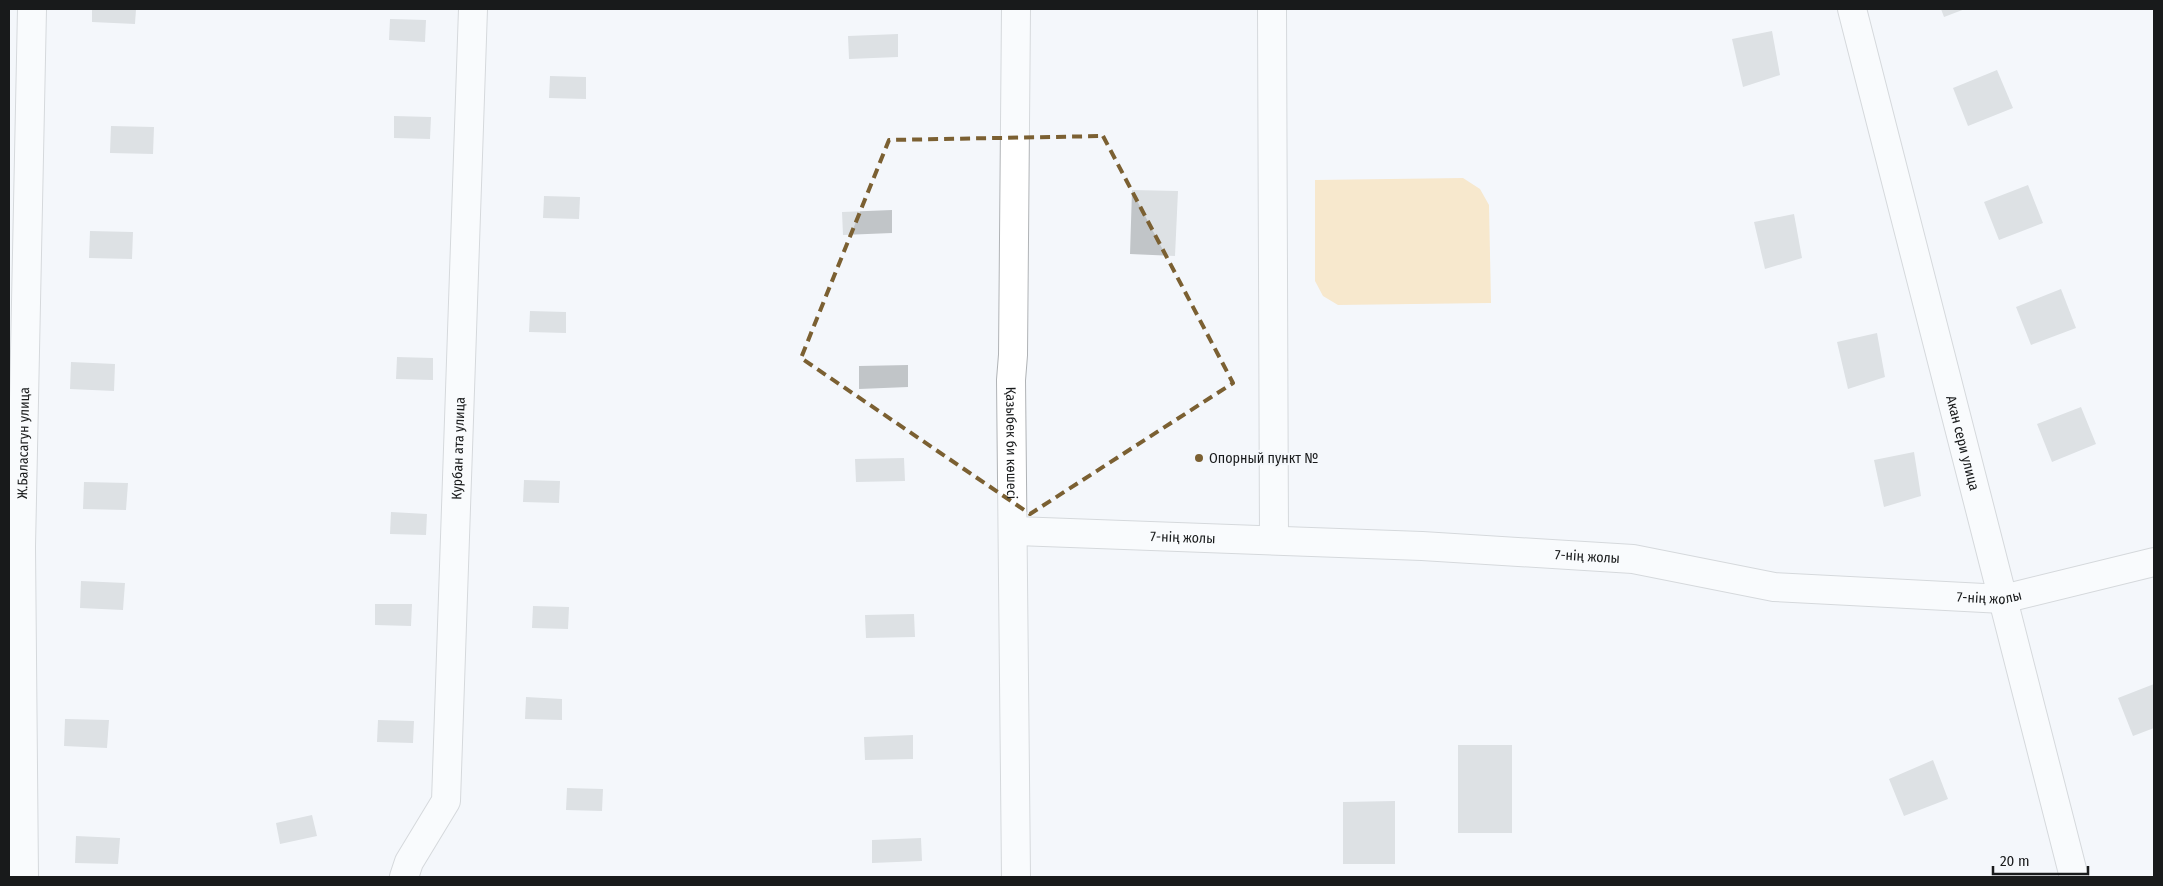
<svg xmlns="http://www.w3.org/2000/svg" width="2163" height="886" viewBox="0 0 2163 886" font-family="'Fira Sans Condensed',sans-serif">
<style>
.green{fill:#fad496}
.building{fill:#c1c5c8}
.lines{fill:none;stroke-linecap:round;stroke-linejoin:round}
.street-casing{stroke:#b0b3b6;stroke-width:30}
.secondary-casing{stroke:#b0b3b6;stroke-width:30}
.street{stroke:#fff;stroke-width:28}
.secondary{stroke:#fff;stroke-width:28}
.marked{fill:none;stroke:#7b6032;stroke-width:4;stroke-dasharray:10 6;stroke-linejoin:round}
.poi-dot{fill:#7b6032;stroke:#f4f7fb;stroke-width:2}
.labels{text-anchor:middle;stroke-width:4.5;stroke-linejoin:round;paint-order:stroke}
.street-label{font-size:14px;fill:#181a1b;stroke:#f4f7fb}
.poi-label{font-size:14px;fill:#181a1b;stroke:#f4f7fb;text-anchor:start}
</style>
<rect width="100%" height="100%" fill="#f4f7fb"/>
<path class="green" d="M1463 178 1480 189 1489 205 1491 303 1338 305 1323 296 1315 281V180Z"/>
<g class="building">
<path d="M92 9H136L135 24 92 22Z"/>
<path d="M1941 9H1965L1944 17Z"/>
<path d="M390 19 426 20 425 42 389 40Z"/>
<path d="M1772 31 1780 75 1743 87 1732 39Z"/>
<path d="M898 34V57L849 59 848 36Z"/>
<path d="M1997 70 2013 108 1968 126 1953 88Z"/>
<path d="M550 76 586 77V99L549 98Z"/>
<path d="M394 116 431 117 430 139 394 138Z"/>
<path d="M111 126 154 127 153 154 110 153Z"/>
<path d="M2028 185 2043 223 1999 240 1984 202Z"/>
<path d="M1132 190 1178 191 1175 256 1130 254Z"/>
<path d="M544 196 580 197 579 219 543 218Z"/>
<path d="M892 210V233L843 235 842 212Z"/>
<path d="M1794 214 1802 258 1765 269 1754 222Z"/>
<path d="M90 231 133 232 132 259 89 258Z"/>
<path d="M2061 289 2076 328 2031 345 2016 307Z"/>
<path d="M530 311 566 312V333L529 332Z"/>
<path d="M1877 333 1885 377 1848 389 1837 342Z"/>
<path d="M397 357 433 358V380L396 379Z"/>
<path d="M71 362 115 364 114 391 70 389Z"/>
<path d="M908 365V387L859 389V366Z"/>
<path d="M2081 407 2096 444 2052 462 2037 424Z"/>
<path d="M1914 452 1921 496 1884 507 1874 460Z"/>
<path d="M904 458 905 481 856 482 855 459Z"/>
<path d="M524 480 560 481 559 503 523 502Z"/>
<path d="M84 482 128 483 126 510 83 509Z"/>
<path d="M391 512 427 514 426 535 390 534Z"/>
<path d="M81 581 125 583 123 610 80 608Z"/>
<path d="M375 604H412L411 626 375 625Z"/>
<path d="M533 606 569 607 568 629 532 628Z"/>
<path d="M914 614 915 637 866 638 865 615Z"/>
<path d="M2154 684V728L2133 736 2118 698Z"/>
<path d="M526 697 562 699V720L525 719Z"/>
<path d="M65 719 109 720 107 748 64 746Z"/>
<path d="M378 720 414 721 413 743 377 742Z"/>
<path d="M913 735V759L865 760 864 737Z"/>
<rect x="1458" y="745" width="54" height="88"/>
<path d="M1933 760 1948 799 1904 816 1889 779Z"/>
<path d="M567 788 603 789 602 811 566 810Z"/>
<path d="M1395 801V864H1343V802Z"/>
<path d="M312 815 317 836 280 844 276 823Z"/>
<path d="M76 836 120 838 118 864 75 863Z"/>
<path d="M921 838 922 861 872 863V840Z"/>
</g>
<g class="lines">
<g class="street-casing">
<g id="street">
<path d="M1272 9 1274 540"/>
<path id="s1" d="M1852 9 2074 877"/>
<path id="s2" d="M1013 531 1422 546 1633 559 1774 587 2003 599 2154 562"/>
<path id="s3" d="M24 877 21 547 32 9"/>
<path id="s4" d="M404 877 409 862 446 801 473 9"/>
</g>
</g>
<g class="secondary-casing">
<g id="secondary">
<path id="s5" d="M1016 9 1013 355 1011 380 1016 877"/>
</g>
</g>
<use href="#street" class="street"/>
<use href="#secondary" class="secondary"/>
</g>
<path d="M0 0H2163V886H0ZM1103 136 1233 383 1030 514 801 358 889 140Z" fill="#f4f7fb" fill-opacity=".55" fill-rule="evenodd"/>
<path class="marked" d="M1103 136 1233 383 1030 514 801 358 889 140Z"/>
<circle class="poi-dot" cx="1199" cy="458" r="5"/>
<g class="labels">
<g class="street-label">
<text dy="5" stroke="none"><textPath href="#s3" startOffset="434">Ж.Баласагун улица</textPath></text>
<text dy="5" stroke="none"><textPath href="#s5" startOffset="434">Қазыбек би көшесі</textPath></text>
<text dy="5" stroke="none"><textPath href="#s1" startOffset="448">Акан сери улица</textPath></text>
<text dy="5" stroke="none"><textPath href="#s4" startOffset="440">Курбан ата улица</textPath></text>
<text dy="5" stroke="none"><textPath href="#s2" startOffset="170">7-нің жолы</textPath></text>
<text dy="5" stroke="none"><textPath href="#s2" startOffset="575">7-нің жолы</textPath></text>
<text dy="5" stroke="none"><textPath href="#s2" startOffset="980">7-нің жолы</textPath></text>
</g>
<g class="poi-label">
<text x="1209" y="463">Опорный пункт №</text>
</g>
</g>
<rect width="2163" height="886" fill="none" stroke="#181a1b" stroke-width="20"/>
<path d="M1993 866v8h95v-8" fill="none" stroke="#181a1b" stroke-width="2.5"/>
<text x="2000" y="866" font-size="15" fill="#181a1b" stroke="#f4f7fb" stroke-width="4" paint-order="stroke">20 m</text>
</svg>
